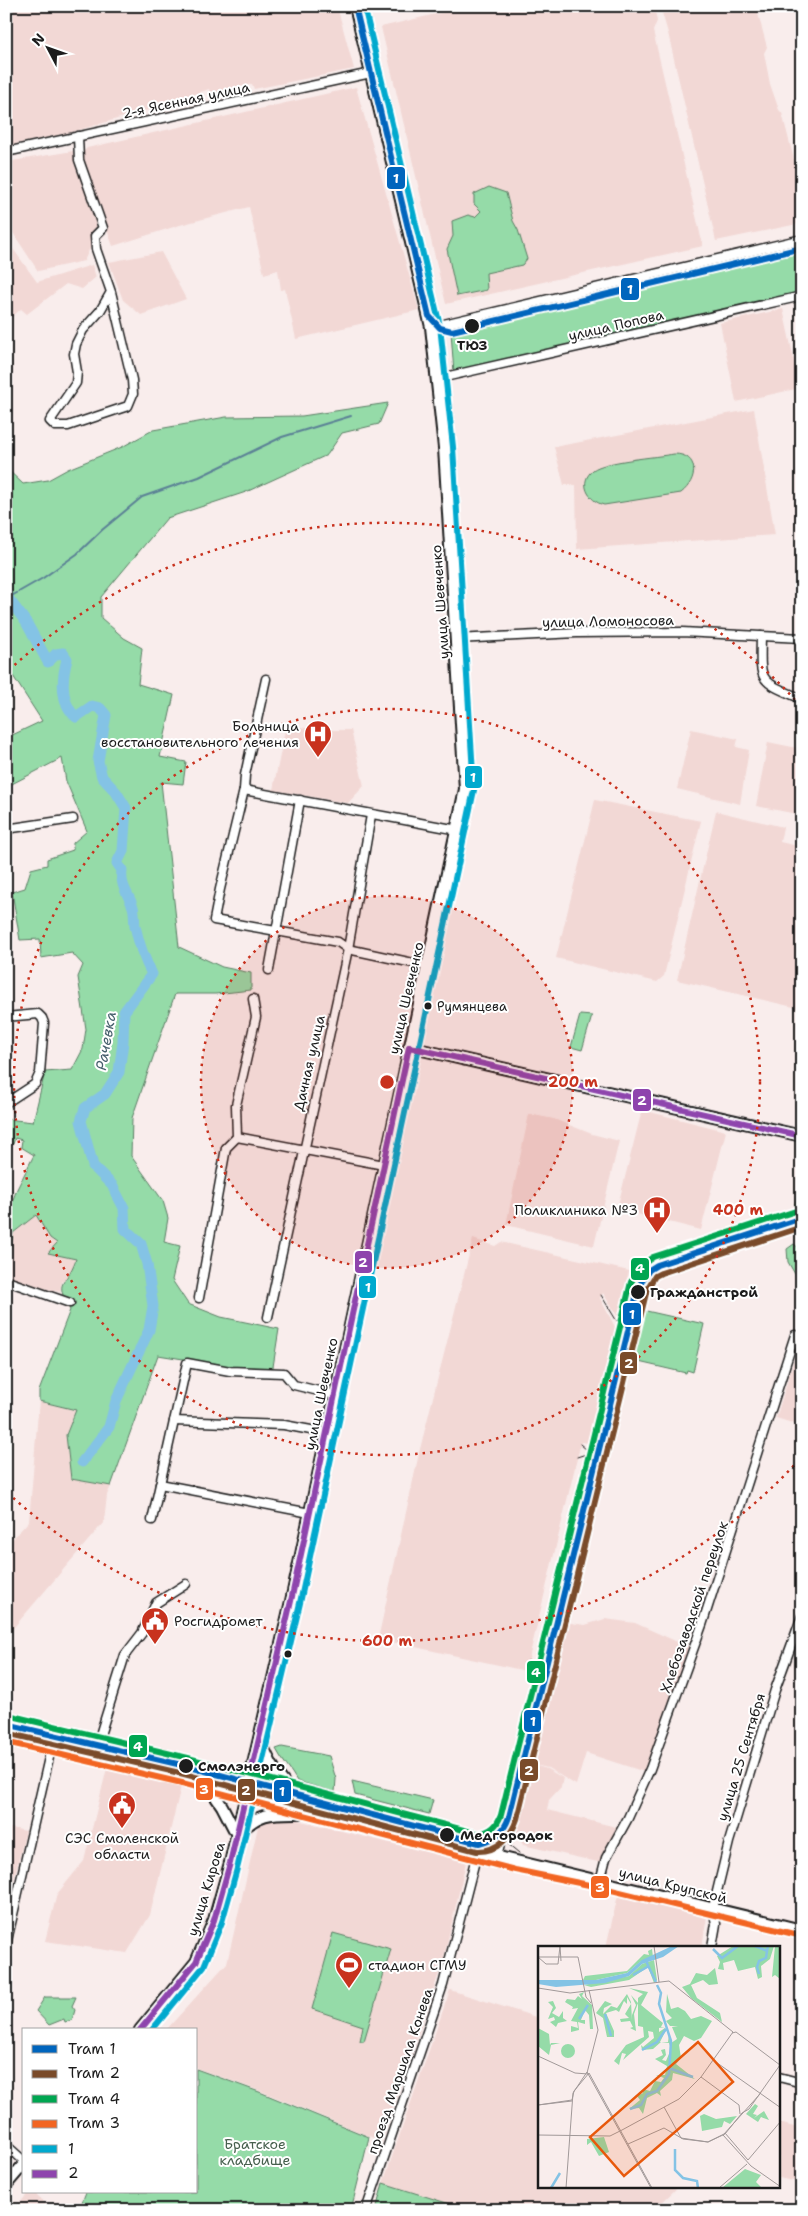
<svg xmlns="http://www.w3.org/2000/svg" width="808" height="2216" viewBox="0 0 808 2216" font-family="'Shantell Sans',sans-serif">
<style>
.built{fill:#f2d8d5}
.green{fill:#95dba8;stroke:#587c62}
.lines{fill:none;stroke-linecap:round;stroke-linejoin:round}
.stream{stroke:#5a8095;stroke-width:2}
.river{stroke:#84c3e5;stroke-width:11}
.minor-casing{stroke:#1c1c1c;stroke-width:11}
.major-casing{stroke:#1c1c1c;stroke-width:14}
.minor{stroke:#fff;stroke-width:8}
.major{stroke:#fff;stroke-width:10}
.tram{stroke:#1c1c1c;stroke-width:1}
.bus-1-casing{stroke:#fff;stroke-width:10}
.bus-2-casing{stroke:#fff;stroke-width:10}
.bus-1{stroke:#00a9ce;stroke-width:6}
.bus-2{stroke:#8e44ad;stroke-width:6}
.tram-1-casing{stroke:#fff;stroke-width:10}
.tram-2-casing{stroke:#fff;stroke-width:10}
.tram-3-casing{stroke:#fff;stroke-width:10}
.tram-4-casing{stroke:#fff;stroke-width:10}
.tram-1{stroke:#0065bd;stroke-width:6}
.tram-2{stroke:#7a4b2a;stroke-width:6}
.tram-3{stroke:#00a651;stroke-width:6}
.tram-4{stroke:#f26522;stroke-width:6}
.ring{fill:none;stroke:#c8321e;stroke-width:2.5;stroke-dasharray:2.5 5}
.stop-dot{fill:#1c1c1c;stroke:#fff;stroke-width:2}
.labels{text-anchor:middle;stroke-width:4;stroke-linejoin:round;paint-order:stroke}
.bus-label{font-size:13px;fill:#1c1c1c;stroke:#fff;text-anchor:start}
.street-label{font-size:14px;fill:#1c1c1c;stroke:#fff}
.stop-label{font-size:14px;font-weight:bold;fill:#1c1c1c;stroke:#fff;text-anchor:start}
.poi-label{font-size:14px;fill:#1c1c1c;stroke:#fff;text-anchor:end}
.park-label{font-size:14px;fill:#465f4d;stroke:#fff}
.water-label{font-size:15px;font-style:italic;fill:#465f6c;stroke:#fff}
.inset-river{fill:none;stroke:#84c3e5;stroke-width:2.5}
.inset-road{fill:none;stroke:#a19999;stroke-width:1}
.view{fill:#e8590c;fill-opacity:0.15;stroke:#e8590c;stroke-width:2.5}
.inset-edge{fill:none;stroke:#1c1c1c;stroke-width:2.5}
.centre{fill:#c8321e;stroke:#fff;stroke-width:2.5}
.ring-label{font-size:15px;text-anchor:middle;font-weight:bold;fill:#c8321e;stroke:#fff;stroke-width:4;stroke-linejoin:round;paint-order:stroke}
.line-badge{stroke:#fff;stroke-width:2}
.badge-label{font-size:14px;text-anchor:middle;font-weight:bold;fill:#fff}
</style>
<rect width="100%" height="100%" fill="#f9edec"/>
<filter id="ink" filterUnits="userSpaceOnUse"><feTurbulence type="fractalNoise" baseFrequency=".02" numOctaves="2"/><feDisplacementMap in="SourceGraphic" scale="10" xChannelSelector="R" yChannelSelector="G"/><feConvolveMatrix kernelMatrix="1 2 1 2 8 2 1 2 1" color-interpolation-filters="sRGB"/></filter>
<g filter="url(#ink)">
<g class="built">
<path d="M6 6H337L354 69 254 89 252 84 210 95 209 89 187 97 155 103V108L65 134 6 146Z"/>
<path d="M470 6H654L657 21 653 31 703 246 446 304 381 27Z"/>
<path d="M660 6H756L767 47 764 53 770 84 779 110 782 113 802 191V223L716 241 668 33Z"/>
<path d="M356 87 419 310 296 339 285 289 281 290 278 270 264 274 249 207 180 225 113 246 91 187 82 156 84 151 87 148Z"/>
<path d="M73 151 98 231 84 261 38 271 6 222V162Z"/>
<path d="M6 239 37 282 92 265 96 277 82 289 66 284 27 314 21 309 6 322Z"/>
<path d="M161 252 186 299 141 315 123 300 109 262Z"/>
<path d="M783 309 800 388 736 402 720 323Z"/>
<path d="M754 409 775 535 577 549 576 485H564L554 447Z"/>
<path d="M286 725 319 730H351L364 786 348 803 273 790Z"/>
<path d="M691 729 738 739 736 747 749 750 740 804 677 789Z"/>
<path d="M768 742 802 749V815L756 806Z"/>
<path d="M595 800 701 821 664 976 657 982 556 958Z"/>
<path d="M716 811 783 827 780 842 802 847V1009L677 980Z"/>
<path d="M642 1110 726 1131 701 1230 617 1209Z"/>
<path d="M529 1114 554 1119 592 1134 619 1141 594 1246 506 1225Z"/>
<path d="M36 1215 50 1238 57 1243 49 1253 76 1259 71 1274 62 1282 60 1292 6 1279 13 1234Z"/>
<path d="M473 1239 495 1246 501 1242 629 1271 618 1317 603 1293 600 1298 615 1327 588 1443 581 1442 526 1671 378 1639 420 1449Z"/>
<path d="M798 1347H802V1426L776 1418Z"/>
<path d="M39 1401 76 1410 66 1435 71 1479 111 1486 107 1495 104 1522 9 1633 6 1627V1546L29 1521Z"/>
<path d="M605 1619 635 1623 691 1648 645 1772 586 1753 576 1785 548 1768 530 1764 547 1769 563 1778 561 1787 549 1800 547 1810 620 1828 602 1863 523 1845 514 1826 564 1622 585 1625Z"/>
<path d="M107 1768 181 1786 150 1915 127 1953 45 1941 57 1894 84 1861Z"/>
<path d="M285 1817 466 1862 442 1965 381 2141 263 2092 196 2068V2030H166L227 1963 259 1822Z"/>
<path d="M6 1827 26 1831 6 1910Z"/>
<path d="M618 1895 707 1916 702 1947H606Z"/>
<path d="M450 1990 539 2018V2187H678L654 2210H563L554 2203 545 2210H469L383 2183Z"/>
<path d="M779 2123 802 2129V2183L779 2178Z"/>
<path d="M29 2192H34L52 2210H14Z"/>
</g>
<g class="green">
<path d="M489 187 506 193 513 221 518 230 527 259 522 265 486 273 487 290 457 296 447 249 453 236 452 221 468 215 475 217 481 211 474 204V194Z"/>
<path d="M802 248V295L454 373 451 332Z"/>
<path d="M388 403 379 424 342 433 327 455 246 492 167 518 101 597V618L124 638 142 648 138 684 174 695 160 757 186 762 183 784 161 782 179 947 222 967 251 973V990L215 994H175L132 1118 131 1156 163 1201 168 1218 164 1242 180 1246 172 1280 188 1304 221 1317 279 1329 272 1373 158 1355 111 1486 71 1479 66 1435 76 1410 39 1401V1391L70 1310C53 1278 66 1288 76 1259L48 1253 57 1243 50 1238 36 1215 13 1233 10 1250 6 1248 7 1215 17 1189 34 1155 21 1147 22 1140 15 1138 13 1144 6 1142V1119L33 1122 45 1072 72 1070 83 1049 86 1029 78 977 83 965 72 953 41 958 40 939 20 940 12 892 25 888 31 869 47 865V859L73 850V843L87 831 66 781 62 758 6 787V738L42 721 6 665V468L23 484 48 480 68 469 122 447 153 430 226 417 302 416Z"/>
<path d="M674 454C700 454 698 480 681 493L604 505C588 501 578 482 593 470 604 461 657 457 674 454Z"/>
<path d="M580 1015 592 1016 582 1050 571 1047Z"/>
<path d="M802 1176V1230H798L792 1216Z"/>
<path d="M794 1244 800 1249 799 1254 802 1255V1273L795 1274 788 1262 787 1249Z"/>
<path d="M642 1310 704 1324 693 1372 687 1370 686 1373 630 1360Z"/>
<path d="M282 1747 329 1756 336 1779 335 1792 297 1781C291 1770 282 1761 276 1749Z"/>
<path d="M352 1781 433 1800 429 1814 355 1795Z"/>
<path d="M333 1933 391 1949 364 2041H360L363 2026 312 2009Z"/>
<path d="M45 1997H76L72 2006 75 2010 72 2020 65 2022 64 2019 49 2025 36 2011Z"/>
<path d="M196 2069 262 2093 369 2137 351 2210H79L86 2192H196Z"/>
<path d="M383 2183 469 2210H376Z"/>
</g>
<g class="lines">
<path class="stream" d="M8 598 43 578 77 554 102 530 142 497 199 477 282 437 351 416"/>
<path class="river" d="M6 592 8 598 26 622 48 662 56 654 63 653 67 659C62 678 59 702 76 717L92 706 100 708 106 715 98 761 102 777 116 792 126 808 123 851 117 863 122 870C120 886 128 893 133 907 135 913 134 920 135 926 139 944 144 959 152 974L124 1012 123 1042 119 1072 105 1094 85 1108 81 1121 93 1166 112 1185 124 1208 125 1229 141 1244 147 1264 153 1306 149 1330 116 1401 109 1427 82 1462"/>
<g class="minor-casing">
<g id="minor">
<path d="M78 136 79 160 103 228 95 236 96 249 111 292 100 311 83 330 76 344 74 354 77 372 76 383 50 421 55 426H68L128 406 133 394 132 380 111 292"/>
<path d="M6 152 371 73"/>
<path d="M431 327 802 239"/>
<path d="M436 379 802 296"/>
<path d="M761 636C760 683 758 680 802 699"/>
<path d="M456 639 577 633 682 632 802 638"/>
<path d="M266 679 245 775 244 790 220 889 214 920 338 942 348 949 427 966"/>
<path d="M244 790 458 830"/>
<path d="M6 829 73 819"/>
<path d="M269 970 300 800"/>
<path d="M6 1017 38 1014 42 1018 44 1023 40 1073 35 1084 6 1103"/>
<path d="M237 1137 384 1165"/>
<path d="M6 1284 10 1282 70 1303"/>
<path d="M199 1298 226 1148 237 1137 236 1105 256 1017 253 999"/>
<path d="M268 1317 348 949 371 815"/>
<path d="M174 1421 284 1425 327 1433"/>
<path d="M160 1484 310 1513"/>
<path d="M152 1520 187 1363 230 1371 284 1373 294 1385 335 1395"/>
<path d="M95 1751 125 1655 142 1633 156 1603 186 1584"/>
<path d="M497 1857 637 1286 652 1266 668 1257"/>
<path d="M600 1881 606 1858 628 1818 650 1769 702 1625 795 1335"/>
<path d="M6 1945 53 1740"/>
<path d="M712 1947 716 1924 713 1908 729 1842 775 1690 802 1616"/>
<path d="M779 2077 802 2083"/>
<path d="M6 2145 24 2161"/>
<path d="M366 2210 443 1985 477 1853"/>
</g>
</g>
<g class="major-casing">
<g id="major">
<path d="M409 1047 802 1136"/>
<path d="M6 1729 160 1766 203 1778 229 1791 312 1812 802 1930"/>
<path d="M260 1736C268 1767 287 1790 310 1810"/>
<path d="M204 1780 222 1806 237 1835"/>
<path d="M238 1834C259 1812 271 1813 299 1813"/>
<path d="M140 2030 196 1962 214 1920 230 1863 291 1601 465 789 444 448 431 327 355 6"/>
<path d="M6 2185 24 2164"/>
</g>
</g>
<use href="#minor" class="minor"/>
<use href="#major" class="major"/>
<g class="tram">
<path d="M601 1295 621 1328 626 1342"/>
<path d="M580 1444 587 1450 592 1463"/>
<path d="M577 1457 589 1453 597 1444"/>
<path d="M528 1661C538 1662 543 1660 549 1652"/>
<path d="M527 1669 536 1679 537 1687"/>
<path d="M503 1826 507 1843 519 1853"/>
</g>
<g class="bus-1-casing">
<path id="bus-1" d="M152 2030 204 1966 222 1922 238 1865 300 1603 474 790 453 447 440 326 364 6"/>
</g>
<g class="bus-2-casing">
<g id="bus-2">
<path d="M409 1047 802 1136"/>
<path d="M140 2030 196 1962 214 1920 230 1863 291 1601 409 1047"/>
</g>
</g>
<use href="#bus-1" class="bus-1"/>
<use href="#bus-2" class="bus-2"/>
<g class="tram-1-casing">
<g id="tram-1">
<path d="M355 6 429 316 440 328 452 331 802 248"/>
<path d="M6 1724 186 1766 479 1843C495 1839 504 1832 509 1817L639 1286 649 1270 657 1265 802 1218"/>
</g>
</g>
<g class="tram-2-casing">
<path id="tram-2" d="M6 1733 184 1774 477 1851C497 1852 511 1837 517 1819L647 1289 655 1276 661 1273 802 1227"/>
</g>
<g class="tram-3-casing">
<path id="tram-3" d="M8 1715 188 1758 479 1834C491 1831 497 1826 501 1815L631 1282 643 1264 653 1257 799 1210"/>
</g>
<g class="tram-4-casing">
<path id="tram-4" d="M6 1742 182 1783 515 1870 599 1887 798 1935"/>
</g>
<use href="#tram-1" class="tram-1"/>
<use href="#tram-2" class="tram-2"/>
<use href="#tram-3" class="tram-3"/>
<use href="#tram-4" class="tram-4"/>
</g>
</g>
<circle cx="387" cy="1082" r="186" fill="#c8321e" fill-opacity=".12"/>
<g class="ring">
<circle cx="387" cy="1082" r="186"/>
<circle cx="387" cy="1082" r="373"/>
<path d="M799 1460A559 559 0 0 1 9 1494M9 670A559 559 0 0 1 799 704"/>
</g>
<defs>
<g id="hospital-pin" transform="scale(1.4375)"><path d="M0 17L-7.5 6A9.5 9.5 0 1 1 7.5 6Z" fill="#c8321e" stroke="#fff"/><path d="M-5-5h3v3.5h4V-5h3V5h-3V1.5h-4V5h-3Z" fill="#fff"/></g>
<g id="civic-pin" transform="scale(1.4375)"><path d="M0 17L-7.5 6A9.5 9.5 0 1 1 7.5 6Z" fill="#c8321e" stroke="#fff"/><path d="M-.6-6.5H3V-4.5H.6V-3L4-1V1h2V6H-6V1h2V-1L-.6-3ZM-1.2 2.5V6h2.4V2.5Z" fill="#fff"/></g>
<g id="stadium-pin" transform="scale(1.4375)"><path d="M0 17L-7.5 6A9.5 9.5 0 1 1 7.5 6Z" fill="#c8321e" stroke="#fff"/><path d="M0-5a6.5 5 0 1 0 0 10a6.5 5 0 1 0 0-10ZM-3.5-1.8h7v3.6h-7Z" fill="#fff"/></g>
</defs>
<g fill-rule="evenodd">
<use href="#hospital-pin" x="318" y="734"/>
<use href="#hospital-pin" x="657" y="1210"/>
<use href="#civic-pin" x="155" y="1621"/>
<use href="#civic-pin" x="122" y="1805"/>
<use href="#stadium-pin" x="349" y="1965"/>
</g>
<g class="stop-dot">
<circle cx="472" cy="326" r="8"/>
<circle cx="428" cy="1006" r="4.5"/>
<circle cx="638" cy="1292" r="8"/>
<circle cx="288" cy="1654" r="4.5"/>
<circle cx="186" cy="1766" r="8"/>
<circle cx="447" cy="1835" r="8"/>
</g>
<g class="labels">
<g class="bus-label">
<text x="437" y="1011">Румянцева</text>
</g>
<g class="street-label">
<text transform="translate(186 100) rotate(-12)" y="5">2-я Ясенная улица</text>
<text transform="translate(616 325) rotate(-13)" y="5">улица Попова</text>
<text transform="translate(440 602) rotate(-94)" y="5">улица Шевченко</text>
<text transform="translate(608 621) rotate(-1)" y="5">улица Ломоносова</text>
<text transform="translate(406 998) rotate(-77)" y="5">улица Шевченко</text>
<text transform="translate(309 1063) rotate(-77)" y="5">Дачная улица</text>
<text transform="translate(321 1394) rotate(-78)" y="5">улица Шевченко</text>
<text transform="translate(694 1607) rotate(-71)" y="5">Хлебозаводской переулок</text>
<text transform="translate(741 1757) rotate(-73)" y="5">улица 25 Сентября</text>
<text transform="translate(673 1885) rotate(14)" y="5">улица Крупской</text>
<text transform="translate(206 1889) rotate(-73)" y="5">улица Кирова</text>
<text transform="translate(400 2071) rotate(-71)" y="5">проезд Маршала Конева</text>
</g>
<g class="stop-label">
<text x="472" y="350" text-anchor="middle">ТЮЗ</text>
<text x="650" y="1297">Гражданстрой</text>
<text x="198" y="1771">Смолэнерго</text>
<text x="460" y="1840">Медгородок</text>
</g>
<g class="poi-label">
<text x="299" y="731">Больница<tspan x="299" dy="16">восстановительного лечения</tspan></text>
<text x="638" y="1215">Поликлиника №3</text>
<text x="174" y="1626" text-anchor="start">Росгидромет</text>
<text x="122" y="1843" text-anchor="middle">СЭС Смоленской<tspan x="122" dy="16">области</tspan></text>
<text x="368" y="1970" text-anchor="start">стадион СГМУ</text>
</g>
<g class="park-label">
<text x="255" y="2149">Братское<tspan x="255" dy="16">кладбище</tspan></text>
</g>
<g class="water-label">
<text transform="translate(106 1041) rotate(-80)" y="5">Рачевка</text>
</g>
</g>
<g transform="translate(538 1946)">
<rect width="242" height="242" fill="#f9edec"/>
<path d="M195 0H236L232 13 223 20 224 31 220 33 217 21 200 25 196 14 185 17 186 24 180 23 182 16 179 10ZM237 0H242V33L237 29 234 31ZM114 3 115 11 102 16 89 27 58 34H45L47 30 89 25 106 8 111 9 110 5ZM116 14 119 34 116 37 110 21 91 34 53 41 46 39 91 30 104 18ZM177 22 180 38 171 39 165 34 153 39 159 52 182 67 184 76 153 52 144 41 152 38 158 27 169 29ZM91 42 110 46 103 59 125 77 123 81H127L121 82V86L127 82 128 84 122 96H130L131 88 133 97 139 93 134 81 140 80H132L128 75 134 72 128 66 129 48 133 63 140 61 147 65 153 73 163 70 174 75 163 92 156 95 146 90 141 99 143 112 138 118 157 133 135 127 134 134 122 145 123 150 119 147 109 152 105 168 101 162 91 163 102 154 99 150 105 147V143L112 145 117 135 123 136 126 132 118 129H127L129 120 117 113 125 109 123 104 127 103 128 109 124 114 128 115 133 103 131 97 123 96 115 103 104 104 103 99 105 101 116 92 115 86 110 85 111 91 85 114 88 108 84 107 81 119 76 115 88 99 106 91 105 81 100 80V52L105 48ZM46 46 44 50 54 59 55 83H52L51 69 47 64 43 74H47V78L40 76 41 84 33 86V80L40 82 39 76 33 75 40 62 34 63 35 61 27 56 29 53 37 54 40 50 44 53 41 48ZM89 48 93 56 94 74V69L98 59 93 49 100 57 96 68 98 85 92 82 95 81 92 75 83 76 82 73 91 72 87 68 93 58 89 51V58L86 55 81 66 78 64 68 67 76 85V91H69L65 72 58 67 67 55 74 58 66 62 65 68 73 60 79 62ZM15 55 18 62 14 67 21 71 25 65V72L29 75 20 77 18 81 12 76 17 74 16 71 10 73 15 61 10 56ZM0 82 11 88 12 99 13 97H22L13 99 11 109 0 100ZM23 105a7 7 0 1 1 14 0a7 7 0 1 1-14 0ZM217 158 220 160 215 168 219 169 216 172 226 165 231 174 223 171 220 176 208 168ZM166 168 178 173 199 170 192 178 186 175 184 181 164 185 162 170ZM66 191 71 206 61 210 53 196 49 199V193ZM207 223 223 229 218 236 224 242H184Z" fill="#95dba8"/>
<path d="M134 0H141L125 11 104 18 91 30 67 37 18 41 0 38V34H58L89 27 104 14Z" fill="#84c3e5"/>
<path class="inset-river" d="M217 0 229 5 230 0M175 3 184 12 200 0M108 15 118 36M221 28 219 21 221 15 228 12 229 5M95 29 111 20M67 68 73 90M41 73 50 59M104 104 119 96 128 83M131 122 155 131M92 163 103 159 109 148 119 145 131 128 133 95 121 58 123 47 119 39M137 203V224L145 232 159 235 160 242M13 242 22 227"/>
<path class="inset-road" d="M22 0 23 15M116 0 121 36M0 11H40L48 51 53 57M0 11 8 18H20L22 0M0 42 32 47 131 35 195 86 163 131 141 153 84 184 72 190 0 189M0 110 37 127 50 128M175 114 243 162M49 126 113 242M49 127 60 84 51 44M163 131 201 159 202 168M0 159 34 155M0 159 34 154 36 145 51 127 114 242M126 161 143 192 170 196 186 188 222 148M187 187 210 214M185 189 213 220 243 241M90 198 126 182 145 193 170 196 187 188 204 167 211 163 242 119 198 86 194 87M210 214 243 175M28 242 35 147 49 126M181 242 209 218"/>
<path class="view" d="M160 96 195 136 86 230 52 191Z"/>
<rect width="242" height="242" class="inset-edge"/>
</g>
<circle cx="387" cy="1082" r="8" class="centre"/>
<g class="ring-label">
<text x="573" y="1087">200 m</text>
<text x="738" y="1215">400 m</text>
<text x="387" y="1646">600 m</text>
</g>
<g class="line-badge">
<rect x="386" y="166" width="20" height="24" rx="5" fill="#0065bd"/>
<rect x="620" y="277" width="20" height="24" rx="5" fill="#0065bd"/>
<rect x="464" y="765" width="19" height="24" rx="5" fill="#00a9ce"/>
<rect x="632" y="1088" width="20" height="24" rx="5" fill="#8e44ad"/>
<rect x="354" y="1250" width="19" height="24" rx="5" fill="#8e44ad"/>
<rect x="630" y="1257" width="20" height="24" rx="5" fill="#00a651"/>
<rect x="358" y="1275" width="19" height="24" rx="5" fill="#00a9ce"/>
<rect x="622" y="1302" width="20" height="24" rx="5" fill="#0065bd"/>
<rect x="619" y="1351" width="19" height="24" rx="5" fill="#7a4b2a"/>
<rect x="526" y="1660" width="20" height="24" rx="5" fill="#00a651"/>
<rect x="523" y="1709" width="19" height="24" rx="5" fill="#0065bd"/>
<rect x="128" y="1734" width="20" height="24" rx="5" fill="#00a651"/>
<rect x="519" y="1758" width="20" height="24" rx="5" fill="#7a4b2a"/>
<rect x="195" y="1777" width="19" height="24" rx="5" fill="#f26522"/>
<rect x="237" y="1778" width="19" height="24" rx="5" fill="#7a4b2a"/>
<rect x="273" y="1779" width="19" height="24" rx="5" fill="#0065bd"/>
<rect x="590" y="1875" width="20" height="24" rx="5" fill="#f26522"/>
</g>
<g class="badge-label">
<text x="396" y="183">1</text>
<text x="630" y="294">1</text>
<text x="473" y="782">1</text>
<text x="642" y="1105">2</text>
<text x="363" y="1267">2</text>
<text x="640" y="1273">4</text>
<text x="368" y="1292">1</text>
<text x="632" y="1319">1</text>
<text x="629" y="1368">2</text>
<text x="536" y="1677">4</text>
<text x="533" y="1726">1</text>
<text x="138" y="1751">4</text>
<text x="529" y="1775">2</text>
<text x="204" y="1794">3</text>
<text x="246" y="1795">2</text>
<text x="282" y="1796">1</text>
<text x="600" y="1892">3</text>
</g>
<rect width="808" height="2216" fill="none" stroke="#fff" stroke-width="25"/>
<rect x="12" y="12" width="783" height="2191" fill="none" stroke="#1c1c1c" stroke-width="2" filter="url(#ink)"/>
<rect x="22" y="2028" width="175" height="165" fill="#ffffff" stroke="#a4a4a4"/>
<rect x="32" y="2045" width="25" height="8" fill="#0065bd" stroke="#a4a4a4"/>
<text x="68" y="2054" font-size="15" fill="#1c1c1c">Tram 1</text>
<rect x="32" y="2070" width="25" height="8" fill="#7a4b2a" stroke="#a4a4a4"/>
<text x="68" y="2078" font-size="15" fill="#1c1c1c">Tram 2</text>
<rect x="32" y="2095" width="25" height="8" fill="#00a651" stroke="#a4a4a4"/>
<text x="68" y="2104" font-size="15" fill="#1c1c1c">Tram 4</text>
<rect x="32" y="2120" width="25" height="8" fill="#f26522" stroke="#a4a4a4"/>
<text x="68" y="2128" font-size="15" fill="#1c1c1c">Tram 3</text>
<rect x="32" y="2145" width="25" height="8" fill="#00a9ce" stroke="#a4a4a4"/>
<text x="68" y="2154" font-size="15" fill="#1c1c1c">1</text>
<rect x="32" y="2170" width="25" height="8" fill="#8e44ad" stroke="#a4a4a4"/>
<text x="68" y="2178" font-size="15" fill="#1c1c1c">2</text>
<g transform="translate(48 48) rotate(311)" stroke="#ffffff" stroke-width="4" paint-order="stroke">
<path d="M0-4L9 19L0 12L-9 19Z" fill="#1c1c1c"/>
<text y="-8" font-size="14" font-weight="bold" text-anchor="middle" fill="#1c1c1c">N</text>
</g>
</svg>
